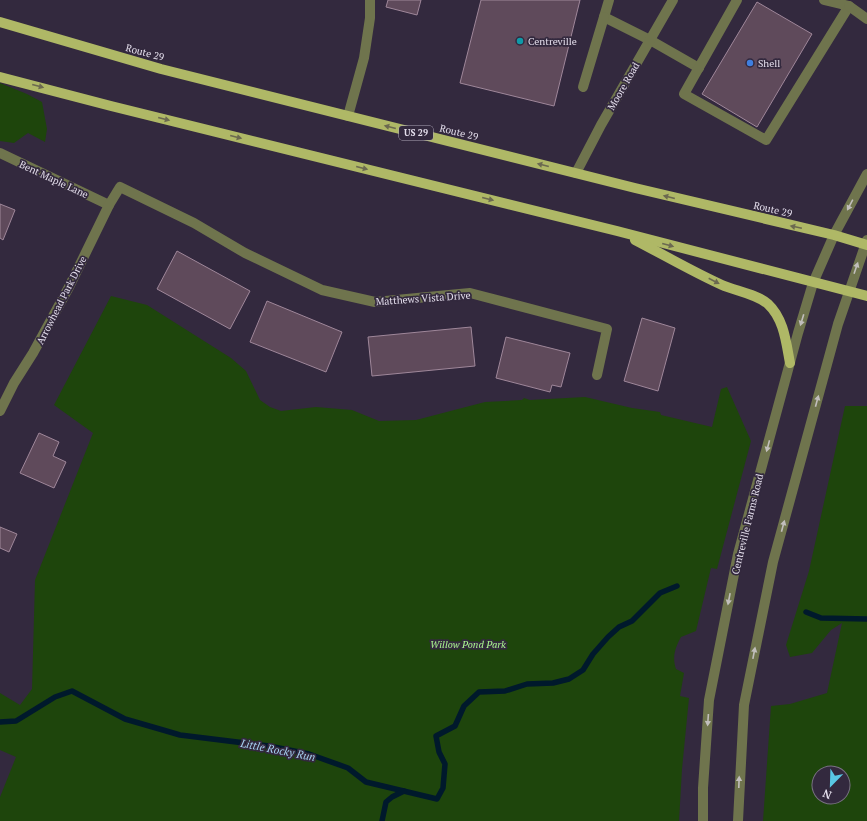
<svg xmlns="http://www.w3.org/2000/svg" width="867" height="821" viewBox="0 0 867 821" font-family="'PT Serif',serif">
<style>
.green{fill:#1e450c;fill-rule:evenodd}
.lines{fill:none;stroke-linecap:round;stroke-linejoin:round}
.stream{stroke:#00192c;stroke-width:5.5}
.building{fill:#5f4a5b;stroke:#9f879a}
.minor{stroke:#6f744d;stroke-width:10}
.major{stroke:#afb866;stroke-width:10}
.oneway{fill:#6b6950}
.oneway2{fill:#c1bebc}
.culture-dot{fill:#0f9aa8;stroke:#33293e;stroke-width:1.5}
.shop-dot{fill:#3f7fe0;stroke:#33293e;stroke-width:1.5}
.labels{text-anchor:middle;stroke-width:3.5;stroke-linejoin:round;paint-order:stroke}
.shield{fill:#33293e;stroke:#afa8b8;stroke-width:1}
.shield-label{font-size:9px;font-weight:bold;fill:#e4deec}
.poi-label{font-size:10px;fill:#e4deec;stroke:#33293e;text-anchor:start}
.street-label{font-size:10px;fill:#e4deec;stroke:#33293e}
.park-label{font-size:10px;font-style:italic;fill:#aaf78e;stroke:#33293e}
.water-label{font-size:11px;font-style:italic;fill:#a6d0f0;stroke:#33293e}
</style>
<rect width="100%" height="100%" fill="#33293e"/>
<g class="green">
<path d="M0 83 27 94 42 102 47 129 45 142 28 133 14 143 0 141Z"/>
<path d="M111 296 147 305 231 358 246 371 260 400 270 407 281 411 316 407 352 410 379 421 416 420 485 402 522 400 524 398 530 400 585 397 632 408 660 412 661 415 712 427 721 389 727 387 751 441 717 569 711 568 696 631 681 637C675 648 672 657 676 669L684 673 680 696 689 698 682 769 679 821H0V797L16 757 0 750V693L20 705 32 689 35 580 93 433 54 405Z"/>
<path d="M845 406H867V821H763L771 706 790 704 827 693 842 623 831 630 812 653 790 657 786 645 809 571ZM819 773H843V797H819Z"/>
</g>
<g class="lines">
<g class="stream">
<path d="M806 612 821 618 867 619"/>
<path d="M0 722 16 721 55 697 72 691 125 719 163 730 180 735 269 746 309 754 348 768 366 782 437 799 443 788 445 764 439 752 436 736 455 726 464 706 479 692 505 691 527 684 553 683 569 679 583 670 593 654 608 637 619 627 632 621 660 593 677 586"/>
<path d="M382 821 386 802 392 797 404 791"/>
</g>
</g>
<g class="building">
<path d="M388 0H421L417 15 386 7Z"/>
<path d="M481 0H580L554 106 460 83Z"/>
<path d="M757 2 812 34 757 127 702 94Z"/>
<path d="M0 204 15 210 3 240 0 238Z"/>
<path d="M177 251 250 291 230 329 157 289Z"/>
<path d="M267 301 342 332 326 372 250 342Z"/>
<path d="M642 318 675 328 658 391 624 381Z"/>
<path d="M471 327 475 366 372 376 368 337Z"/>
<path d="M506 337 570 353 561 387 552 385 550 392 496 378Z"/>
<path d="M39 433 59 442 53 456 66 462 54 488 20 473Z"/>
<path d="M0 527 17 534 9 552 0 548Z"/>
</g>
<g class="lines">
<g class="minor">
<path d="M609 0 604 17 650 40 699 68"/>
<path d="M737 0 684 94 766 140 849 6 824 0"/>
<path d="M849 6 867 19"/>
<path d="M583 87 604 17"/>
<path d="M348 116 364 58 370 18V0"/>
<path d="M0 153 109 205"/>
<path d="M576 173 601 125 673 0"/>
<path d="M0 411 14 383 33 353 69 287 109 205 120 187 194 223 245 253 322 290 375 302 470 293 607 329 597 375"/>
<path d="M703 821V788L709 700 738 554 798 333 813 283 834 235 867 174"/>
<path d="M738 821 744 705 773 562 838 324 867 240"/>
</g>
<g class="major">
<path d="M0 22 161 69 635 188 834 235 867 245"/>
<path d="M0 77 111 106 617 231 867 296"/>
<path d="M635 240C664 255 693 272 722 285 736 291 757 294 768 304 784 319 786 342 790 363"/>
</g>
</g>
<defs><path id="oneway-solid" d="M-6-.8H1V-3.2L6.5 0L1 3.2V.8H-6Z"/></defs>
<g class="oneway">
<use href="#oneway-solid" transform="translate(38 86) rotate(15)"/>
<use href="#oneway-solid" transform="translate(164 119) rotate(14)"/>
<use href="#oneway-solid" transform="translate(390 127) rotate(-166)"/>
<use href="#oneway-solid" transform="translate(236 137) rotate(14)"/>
<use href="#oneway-solid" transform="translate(543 165) rotate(-166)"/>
<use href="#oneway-solid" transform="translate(362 168) rotate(14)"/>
<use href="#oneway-solid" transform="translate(669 197) rotate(-166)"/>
<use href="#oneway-solid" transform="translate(488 199) rotate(14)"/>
<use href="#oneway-solid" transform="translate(796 227) rotate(-168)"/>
<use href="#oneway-solid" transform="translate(668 245) rotate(15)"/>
<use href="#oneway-solid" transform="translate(714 281) rotate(27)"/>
</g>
<g class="oneway2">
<use href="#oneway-solid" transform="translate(850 205) rotate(118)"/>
<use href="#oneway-solid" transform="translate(856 268) rotate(-71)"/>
<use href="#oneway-solid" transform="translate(802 320) rotate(107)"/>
<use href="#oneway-solid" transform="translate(817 401) rotate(-75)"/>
<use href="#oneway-solid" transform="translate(768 446) rotate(105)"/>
<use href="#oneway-solid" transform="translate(783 526) rotate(-75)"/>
<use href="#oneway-solid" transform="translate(729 599) rotate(101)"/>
<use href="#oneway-solid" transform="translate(754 653) rotate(-79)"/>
<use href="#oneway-solid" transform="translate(708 720) rotate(94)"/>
<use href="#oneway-solid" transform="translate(739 782) rotate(-88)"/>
</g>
<circle class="culture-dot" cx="520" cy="41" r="4"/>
<circle class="shop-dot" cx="750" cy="63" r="4"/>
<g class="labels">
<rect class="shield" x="399" y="126" width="34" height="14" rx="3"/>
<g class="shield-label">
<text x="416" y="136">US 29</text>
</g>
<g class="poi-label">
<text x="528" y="45">Centreville</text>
<text x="758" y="67">Shell</text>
</g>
<g class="street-label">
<text transform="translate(145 52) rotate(15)" y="4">Route 29</text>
<text transform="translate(623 86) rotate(-60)" y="4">Moore Road</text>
<text transform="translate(459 132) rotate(14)" y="4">Route 29</text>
<text transform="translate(54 179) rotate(25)" y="4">Bent Maple Lane</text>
<text transform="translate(773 209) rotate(13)" y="4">Route 29</text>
<text transform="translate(423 298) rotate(-4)" y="4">Matthews Vista Drive</text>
<text transform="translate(61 300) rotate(-63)" y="4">Arrowhead Park Drive</text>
<text transform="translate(747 524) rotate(-76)" y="4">Centreville Farms Road</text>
</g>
<g class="park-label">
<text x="468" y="648">Willow Pond Park</text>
</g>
<g class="water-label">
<text transform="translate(278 750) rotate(11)" y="4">Little Rocky Run</text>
</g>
</g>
<g transform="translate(831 785) rotate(203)"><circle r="19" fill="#33293e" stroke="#7a7184"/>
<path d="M0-3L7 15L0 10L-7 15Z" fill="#59c8e4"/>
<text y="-6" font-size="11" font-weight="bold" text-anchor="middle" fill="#e4deec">N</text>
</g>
</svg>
